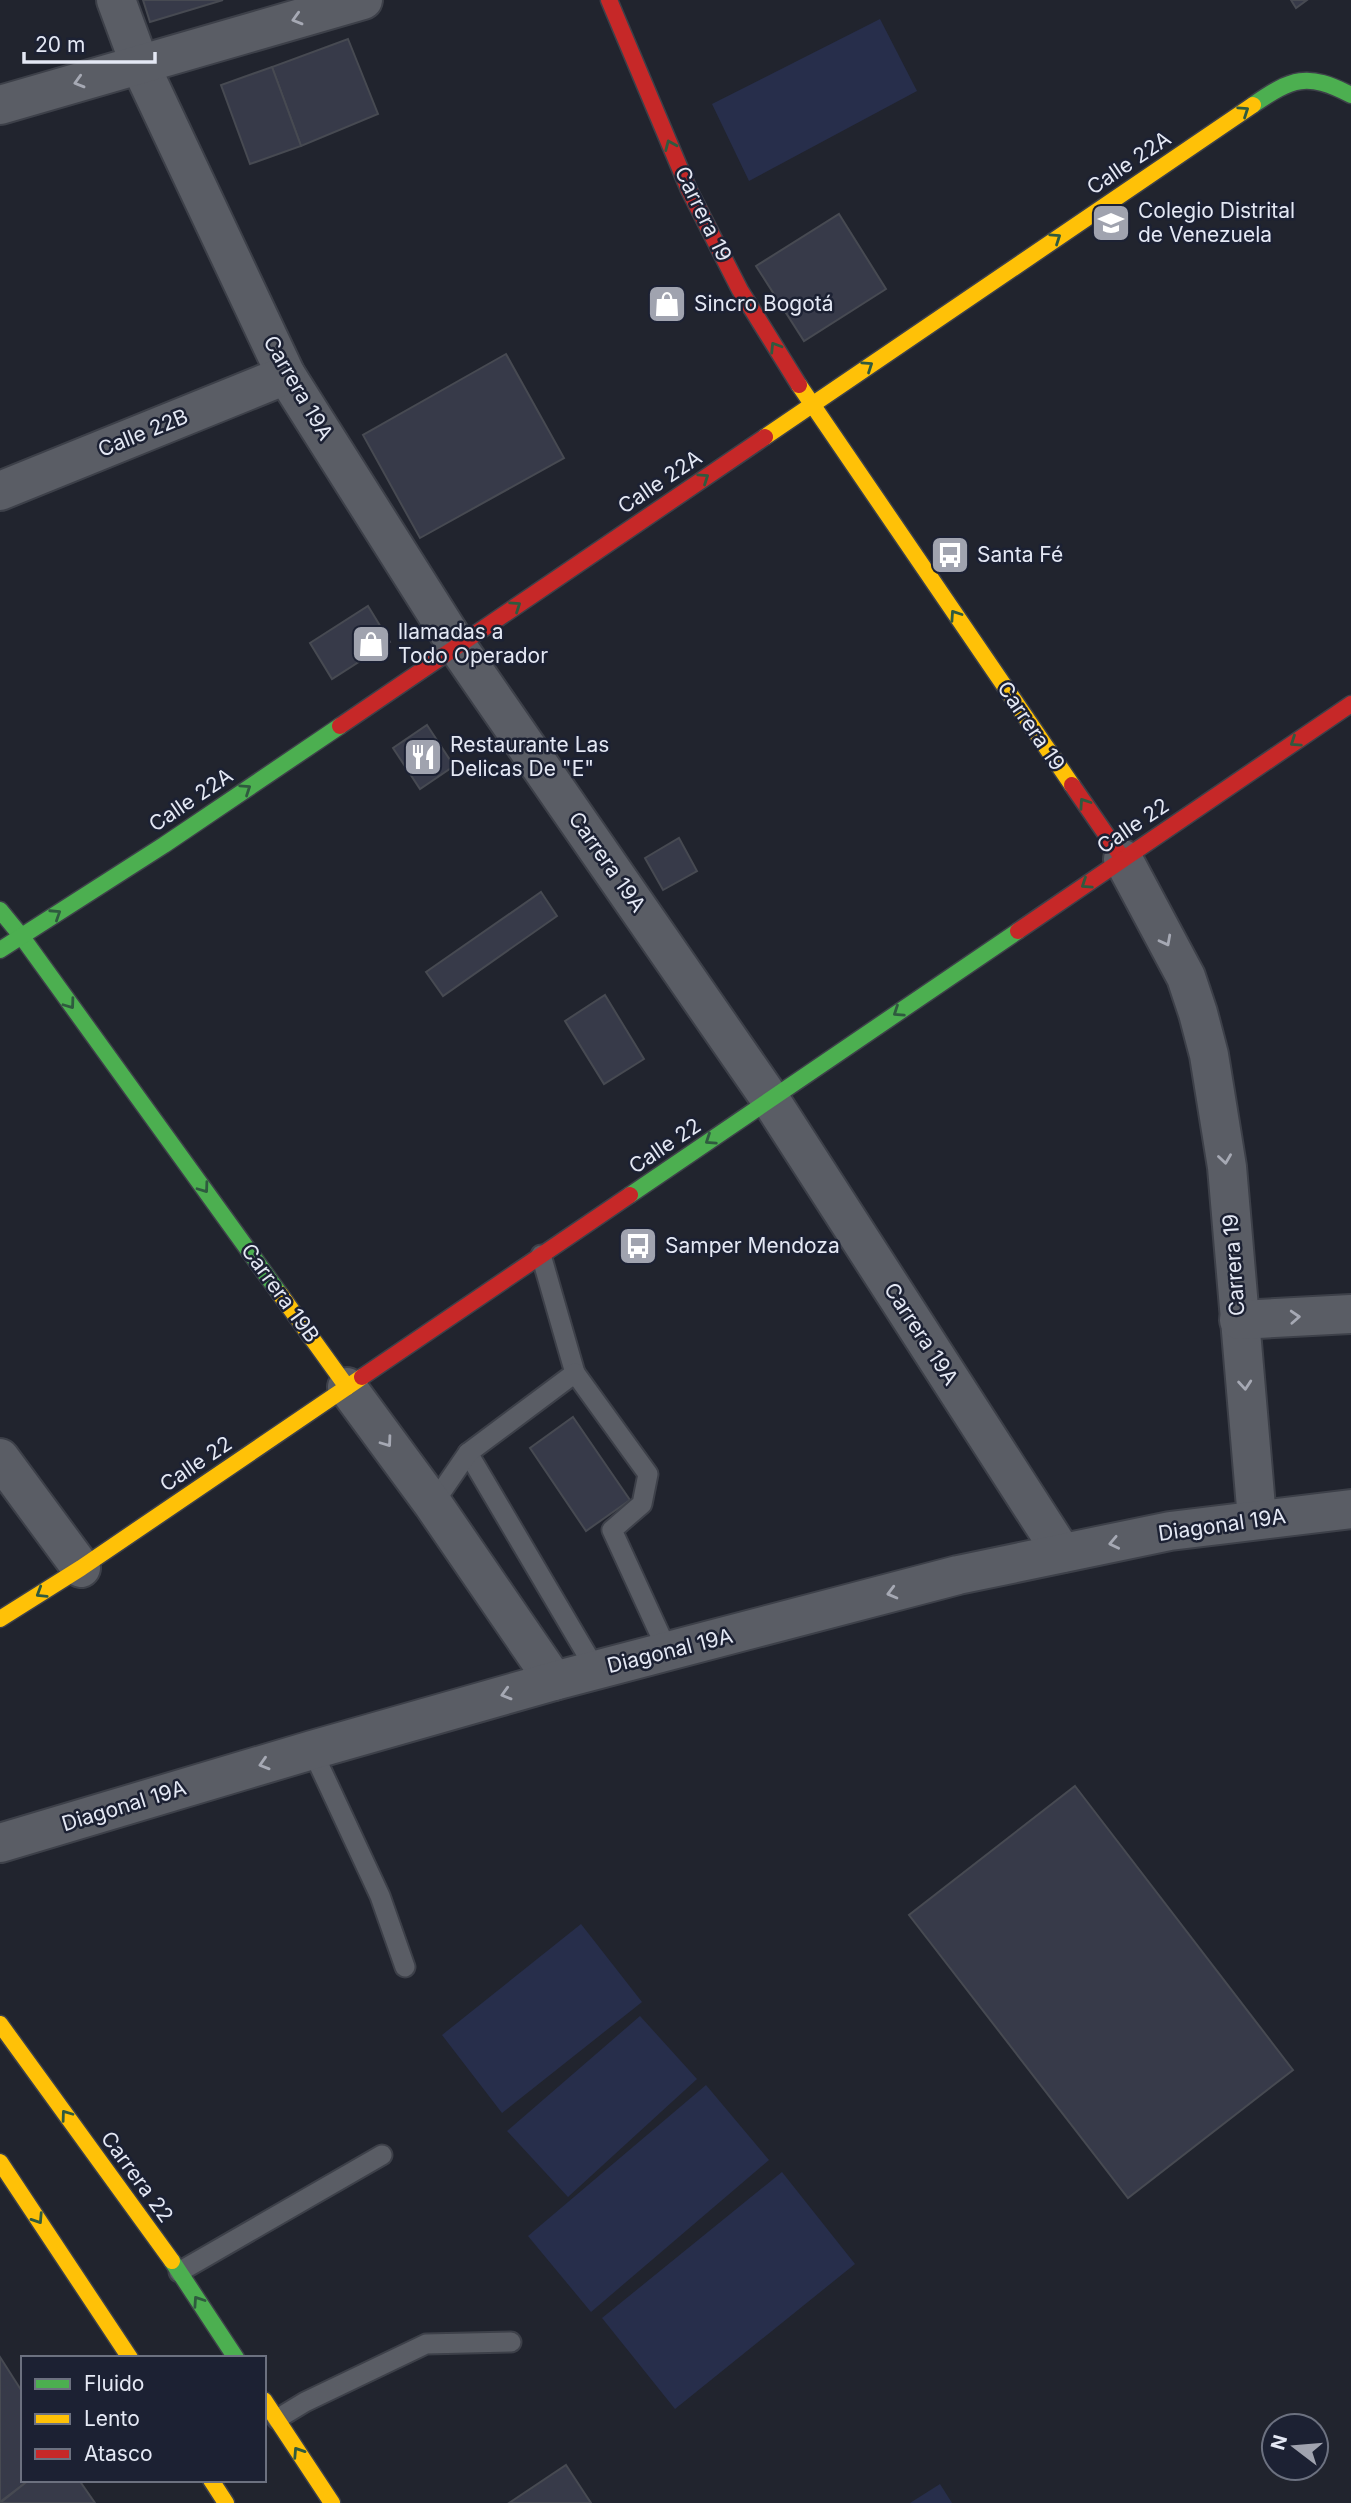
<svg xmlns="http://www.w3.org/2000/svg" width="1351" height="2503" viewBox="0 0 1351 2503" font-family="Inter,sans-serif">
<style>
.green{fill:#272e4b}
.building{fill:#373a49;stroke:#474a52;stroke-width:2}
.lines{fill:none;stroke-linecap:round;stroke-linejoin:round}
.lane-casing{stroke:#3d4049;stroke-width:23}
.street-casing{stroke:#3d4049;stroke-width:42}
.fast-casing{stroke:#3d4049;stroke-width:19}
.slow-casing{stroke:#3d4049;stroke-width:19}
.jam-casing{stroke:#3d4049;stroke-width:19}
.lane{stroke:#5a5d65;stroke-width:19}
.street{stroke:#5a5d65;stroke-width:38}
.fast{stroke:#4caf50;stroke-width:16}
.slow{stroke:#ffc107;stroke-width:16}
.jam{stroke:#c62828;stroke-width:16}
.oneway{stroke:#a6a9b4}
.oneway2{stroke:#2f5a3f}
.labels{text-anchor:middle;stroke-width:5;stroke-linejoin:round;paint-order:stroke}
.street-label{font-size:21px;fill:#e4e8f4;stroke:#1c2133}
.poi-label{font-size:21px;fill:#e4e8f4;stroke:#1c2133;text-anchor:start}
</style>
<rect width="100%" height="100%" fill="#21242e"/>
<g class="green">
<path d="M880 19 917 91 749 181 712 104Z"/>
<path d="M581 1924 642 2002 502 2113 442 2035Z"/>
<path d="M640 2016 697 2079 568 2197 507 2131Z"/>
<path d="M706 2085 769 2160 591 2312 528 2236Z"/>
<path d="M782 2172 855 2264 675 2409 602 2318Z"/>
<path d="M940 2484 952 2503H910Z"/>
</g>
<g class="building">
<path d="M143 0H223L150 22Z"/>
<path d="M1291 0H1307L1296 8Z"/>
<path d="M348 39 378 114 301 146 272 67Z"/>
<path d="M272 67 301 146 250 164 221 85Z"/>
<path d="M839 214 886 289 804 341 756 266Z"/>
<path d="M506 354 564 458 420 538 363 435Z"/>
<path d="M368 606 390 642 332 679 310 643Z"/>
<path d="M427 725 454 766 420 789 393 748Z"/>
<path d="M679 838 697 871 663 890 645 858Z"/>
<path d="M541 892 557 916 443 996 426 972Z"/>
<path d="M605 995 644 1059 604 1084 565 1021Z"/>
<path d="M573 1417 630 1500 586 1531 530 1448Z"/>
<path d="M1075 1786 1293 2070 1128 2198 909 1915Z"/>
<path d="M0 2357 23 2393V2480H29L0 2502Z"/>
<path d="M566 2465 591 2503H509Z"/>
<path d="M29 2480H79L95 2503H0Z"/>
</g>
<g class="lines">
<g class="lane-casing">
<g id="lane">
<path d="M541 1255 575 1373"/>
<path d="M468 1453 596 1670"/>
<path d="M433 1504 468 1453 575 1373 648 1474 642 1504 612 1530 668 1652"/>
<path d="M312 1750 380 1896 405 1967"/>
<path d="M179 2272 382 2155"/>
<path d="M277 2419 305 2402 426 2344 511 2342"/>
</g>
</g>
<g class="street-casing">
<g id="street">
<path d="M116 0 140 65 286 375 457 646 770 1099 1062 1553"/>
<path d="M0 105 363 0"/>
<path d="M0 491 286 375"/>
<path d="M1123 859 1186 977 1198 1013 1209 1055 1227 1167 1257 1519"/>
<path d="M1239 1320 1351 1314"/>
<path d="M347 1387 433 1504 554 1681"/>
<path d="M0 1458 81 1568"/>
<path d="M0 1843 312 1750 554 1681 958 1575 1170 1531 1351 1509"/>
</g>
</g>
<g class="fast-casing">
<g id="fast">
<path d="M1253 105C1292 78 1307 72 1351 95"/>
<path d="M0 910 22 937 280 1294"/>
<path d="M0 950 164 845 340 726"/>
<path d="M630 1195 1018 931"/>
<path d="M172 2261 236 2358"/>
</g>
</g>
<g class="slow-casing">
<g id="slow">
<path d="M799 385 1072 785"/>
<path d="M765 437 1253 105"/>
<path d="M280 1294 347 1387"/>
<path d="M0 1619 81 1568 362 1377"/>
<path d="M0 2024 172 2261"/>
<path d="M0 2162 130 2358"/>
<path d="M264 2400 332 2503"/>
<path d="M211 2480 226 2503"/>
</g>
</g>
<g class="jam-casing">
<g id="jam">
<path d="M609 0 689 190 740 290 799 385"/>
<path d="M340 726 765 437"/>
<path d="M1072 785 1123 859"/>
<path d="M1018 931 1351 704"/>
<path d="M362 1377 630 1195"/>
</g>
</g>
<use href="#lane" class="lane"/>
<use href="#street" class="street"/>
<use href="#fast" class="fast"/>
<use href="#slow" class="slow"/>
<use href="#jam" class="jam"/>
</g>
<defs><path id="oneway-chevron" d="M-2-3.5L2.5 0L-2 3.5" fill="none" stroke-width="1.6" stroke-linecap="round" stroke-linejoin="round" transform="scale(1.75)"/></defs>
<g class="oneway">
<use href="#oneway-chevron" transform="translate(297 19) rotate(164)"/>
<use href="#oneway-chevron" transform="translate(79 82) rotate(164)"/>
<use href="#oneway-chevron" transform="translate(1166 941) rotate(62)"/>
<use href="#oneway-chevron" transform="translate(1225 1159) rotate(82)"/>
<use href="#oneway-chevron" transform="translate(1295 1317) rotate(-3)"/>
<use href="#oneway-chevron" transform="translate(1245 1385) rotate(85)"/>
<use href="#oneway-chevron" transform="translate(387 1442) rotate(54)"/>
<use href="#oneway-chevron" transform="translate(1114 1543) rotate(168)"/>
<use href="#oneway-chevron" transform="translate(892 1593) rotate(165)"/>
<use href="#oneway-chevron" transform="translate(506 1694) rotate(164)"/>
<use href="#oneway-chevron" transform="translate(264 1764) rotate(163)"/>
</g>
<g class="oneway2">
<use href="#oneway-chevron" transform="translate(1244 111) rotate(-34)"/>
<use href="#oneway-chevron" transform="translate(670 145) rotate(-113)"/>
<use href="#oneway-chevron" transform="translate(1056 238) rotate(-34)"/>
<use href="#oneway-chevron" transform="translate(775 347) rotate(-122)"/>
<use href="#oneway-chevron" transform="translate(868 366) rotate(-34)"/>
<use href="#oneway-chevron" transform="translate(704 478) rotate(-34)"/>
<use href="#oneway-chevron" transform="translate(516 606) rotate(-34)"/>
<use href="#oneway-chevron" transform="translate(955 615) rotate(-124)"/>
<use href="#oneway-chevron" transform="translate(1295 742) rotate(146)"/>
<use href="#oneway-chevron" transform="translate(246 789) rotate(-34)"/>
<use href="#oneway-chevron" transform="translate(1084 803) rotate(-124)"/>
<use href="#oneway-chevron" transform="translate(1086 884) rotate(146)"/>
<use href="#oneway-chevron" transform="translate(56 914) rotate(-33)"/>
<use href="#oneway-chevron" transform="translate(70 1004) rotate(54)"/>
<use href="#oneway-chevron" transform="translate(898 1012) rotate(146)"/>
<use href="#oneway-chevron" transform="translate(710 1140) rotate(146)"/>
<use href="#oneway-chevron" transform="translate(204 1188) rotate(54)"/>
<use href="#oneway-chevron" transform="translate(41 1593) rotate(148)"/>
<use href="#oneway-chevron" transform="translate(66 2115) rotate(-126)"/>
<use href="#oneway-chevron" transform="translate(38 2219) rotate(57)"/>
<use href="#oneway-chevron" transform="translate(198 2301) rotate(-124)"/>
<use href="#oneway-chevron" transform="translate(298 2452) rotate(-123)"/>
</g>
<defs>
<g id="school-square" transform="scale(2.0125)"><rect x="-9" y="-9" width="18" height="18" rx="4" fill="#a0a3af" stroke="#1c2133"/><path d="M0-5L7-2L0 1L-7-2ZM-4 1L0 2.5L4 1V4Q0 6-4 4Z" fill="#fff"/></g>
<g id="shop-square" transform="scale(2.0125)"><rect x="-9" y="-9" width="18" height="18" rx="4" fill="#a0a3af" stroke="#1c2133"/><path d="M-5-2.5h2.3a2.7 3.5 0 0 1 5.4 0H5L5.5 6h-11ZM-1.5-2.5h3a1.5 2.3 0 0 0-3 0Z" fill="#fff"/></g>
<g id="bus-square" transform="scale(2.0125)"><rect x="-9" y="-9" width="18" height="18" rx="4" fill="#a0a3af" stroke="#1c2133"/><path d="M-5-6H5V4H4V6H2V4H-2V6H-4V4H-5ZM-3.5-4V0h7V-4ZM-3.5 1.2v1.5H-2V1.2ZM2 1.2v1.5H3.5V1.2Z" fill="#fff"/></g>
<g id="restaurant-square" transform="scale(2.0125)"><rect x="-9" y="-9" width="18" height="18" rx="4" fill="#a0a3af" stroke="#1c2133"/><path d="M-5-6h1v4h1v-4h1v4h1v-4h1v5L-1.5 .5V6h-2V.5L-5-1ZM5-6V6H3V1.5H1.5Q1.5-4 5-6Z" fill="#fff"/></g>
</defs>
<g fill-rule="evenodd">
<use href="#school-square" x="1111" y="223"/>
<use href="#shop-square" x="667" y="304"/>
<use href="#bus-square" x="950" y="555"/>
<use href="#shop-square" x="371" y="644"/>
<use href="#restaurant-square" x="423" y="757"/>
<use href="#bus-square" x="638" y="1246"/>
</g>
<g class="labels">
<g class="street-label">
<text transform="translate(1129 163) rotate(-34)" y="7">Calle 22A</text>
<text transform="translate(703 214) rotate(64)" y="7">Carrera 19</text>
<text transform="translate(298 388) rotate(60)" y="7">Carrera 19A</text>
<text transform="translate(143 433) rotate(-22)" y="7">Calle 22B</text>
<text transform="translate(660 482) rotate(-34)" y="7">Calle 22A</text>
<text transform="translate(1031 726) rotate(56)" y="7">Carrera 19</text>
<text transform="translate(191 800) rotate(-34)" y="7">Calle 22A</text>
<text transform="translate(1133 826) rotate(-34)" y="7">Calle 22</text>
<text transform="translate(607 862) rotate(55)" y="7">Carrera 19A</text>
<text transform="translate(665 1146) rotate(-34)" y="7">Calle 22</text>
<text transform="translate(1234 1265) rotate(-94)" y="7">Carrera 19</text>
<text transform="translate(280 1293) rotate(54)" y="7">Carrera 19B</text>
<text transform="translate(921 1334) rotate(57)" y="7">Carrera 19A</text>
<text transform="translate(196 1464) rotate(-34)" y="7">Calle 22</text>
<text transform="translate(1222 1525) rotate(-8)" y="7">Diagonal 19A</text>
<text transform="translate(670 1651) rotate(-14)" y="7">Diagonal 19A</text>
<text transform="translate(124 1806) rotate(-17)" y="7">Diagonal 19A</text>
<text transform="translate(137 2177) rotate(54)" y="7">Carrera 22</text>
</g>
<g class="poi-label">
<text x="1138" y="218">Colegio Distrital<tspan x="1138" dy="24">de Venezuela</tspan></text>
<text x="694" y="311">Sincro Bogotá</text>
<text x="977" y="562">Santa Fé</text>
<text x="398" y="639">llamadas a<tspan x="398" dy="24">Todo Operador</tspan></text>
<text x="450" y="752">Restaurante Las<tspan x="450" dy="24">Delicas De "E"</tspan></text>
<text x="665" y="1253">Samper Mendoza</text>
</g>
</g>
<rect x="21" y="2356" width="245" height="126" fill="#1c2133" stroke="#6c7180" stroke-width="2"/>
<rect x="35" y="2379" width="35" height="10" fill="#4caf50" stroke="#6c7180" stroke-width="2"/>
<text x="84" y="2391" font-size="21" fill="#e4e8f4">Fluido</text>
<rect x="35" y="2414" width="35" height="10" fill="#ffc107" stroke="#6c7180" stroke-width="2"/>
<text x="84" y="2426" font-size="21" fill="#e4e8f4">Lento</text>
<rect x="35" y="2449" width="35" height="10" fill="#c62828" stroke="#6c7180" stroke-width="2"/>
<text x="84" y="2461" font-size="21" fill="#e4e8f4">Atasco</text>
<g transform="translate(1295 2447) rotate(286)"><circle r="33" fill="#1c2133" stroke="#6c7180" stroke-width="2"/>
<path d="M0-5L12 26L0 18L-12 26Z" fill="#a0a3af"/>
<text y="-10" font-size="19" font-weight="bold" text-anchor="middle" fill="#e4e8f4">N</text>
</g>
<path d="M24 52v10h131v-10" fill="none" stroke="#e4e8f4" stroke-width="3.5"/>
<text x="35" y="52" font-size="21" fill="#e4e8f4" stroke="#1c2133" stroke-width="5" paint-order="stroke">20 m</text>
</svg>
